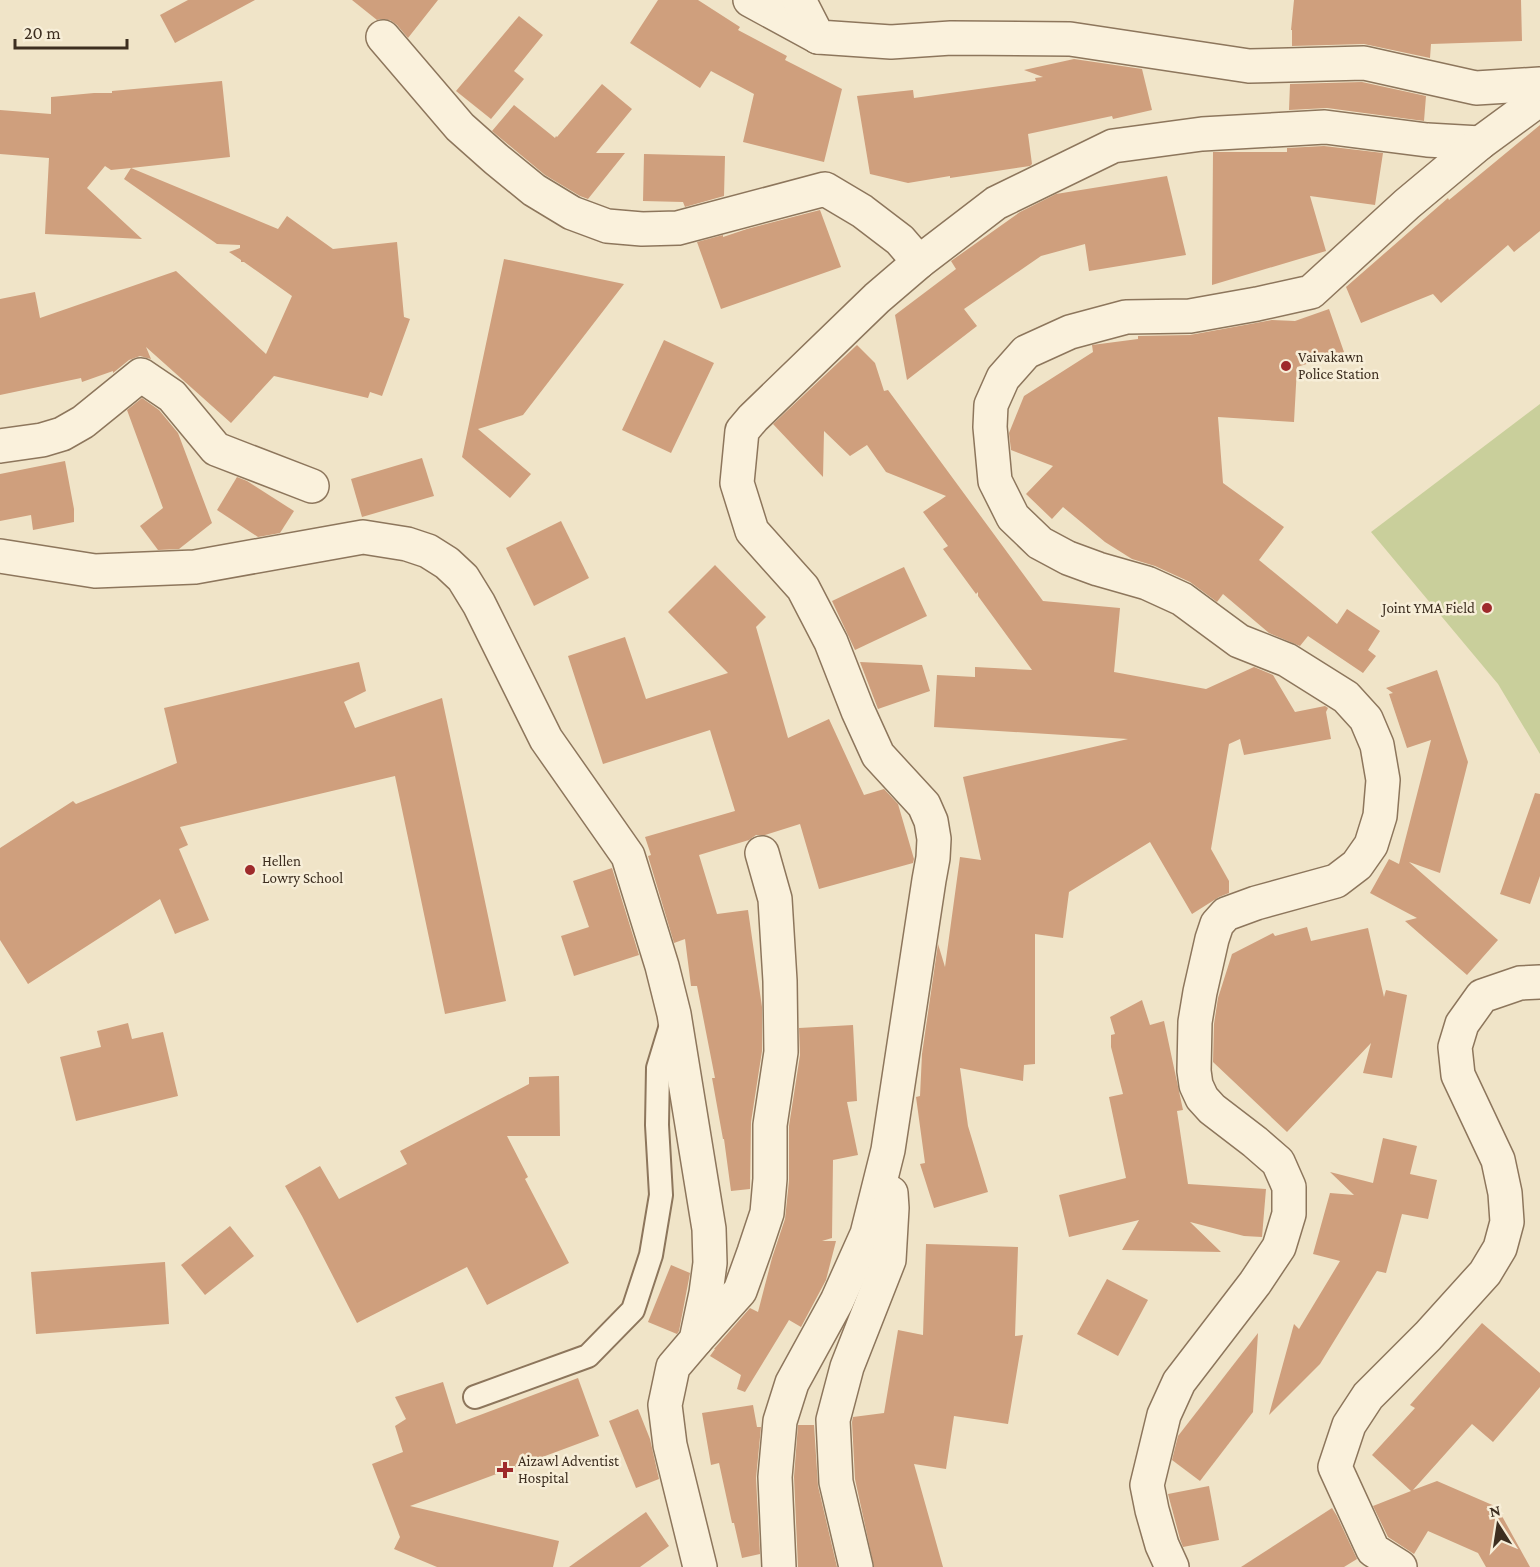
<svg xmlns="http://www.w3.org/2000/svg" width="1540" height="1567" viewBox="0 0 1540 1567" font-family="'Crimson Pro',serif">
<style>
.grass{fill:#c9cf9b}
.building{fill:#cf9f7d}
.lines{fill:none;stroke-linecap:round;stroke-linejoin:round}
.service-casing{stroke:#8d765c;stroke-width:26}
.minor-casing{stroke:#8d765c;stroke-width:36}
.tertiary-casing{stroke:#8d765c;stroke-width:36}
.service{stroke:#faf1dc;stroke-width:22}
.minor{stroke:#faf1dc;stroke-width:33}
.tertiary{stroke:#faf1dc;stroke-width:33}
.poi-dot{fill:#9e2a2b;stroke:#f7eed8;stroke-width:2}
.labels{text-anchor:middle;stroke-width:5;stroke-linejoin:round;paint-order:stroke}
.poi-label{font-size:15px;fill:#3d2e20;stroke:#f7eed8;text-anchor:start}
</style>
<rect width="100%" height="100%" fill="#f0e4c8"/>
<path class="grass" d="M1540 404V754L1498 684 1371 532Z"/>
<g class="building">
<path d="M188 0H255L175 43 160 15Z"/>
<path d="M352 0H438L408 38 397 25 390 20 380 19 377 20Z"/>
<path d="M658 0H698L740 27 738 30 787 56 785 60 842 89 824 162 743 142 754 94 711 71 700 88 630 43Z"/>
<path d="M1294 0H1521L1522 41 1431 44 1430 58 1364 44 1292 46V30H1291Z"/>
<path d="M519 16 543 35 514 71 524 79 491 119 456 91Z"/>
<path d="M1074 59 1142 69 1152 110 1113 119 1112 116 1028 134 1032 164 1030 166 950 178V176L908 183 870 174 857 96 913 90 914 98 1036 81 1035 78 1043 77 1024 70Z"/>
<path d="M222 81 230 157 131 168 278 229 287 216 333 249 397 242 404 317 410 319 382 396 370 392 368 398 274 376 231 423 146 347 151 359 140 356 129 360 113 373V371L82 382 81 378 0 395V299L35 292 40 318 176 271 266 354 292 296 244 262H241V260L229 252 240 248V245L217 244 124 179 131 168 111 170 105 166 87 188 142 239 45 234 49 158 0 154V110L51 114V97L94 93H112V91Z"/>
<path d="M1362 82 1426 96 1424 121 1327 108 1289 110 1290 84Z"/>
<path d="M602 84 632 109 596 153H625L588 199 580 196 545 175 492 131 514 105 555 138 556 136 557 137Z"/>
<path d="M1540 125V231L1514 252 1508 245 1441 303 1433 294 1361 323 1346 287 1448 198 1449 200Z"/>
<path d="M1324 146 1383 153 1375 205 1310 196 1326 251 1212 285 1213 152H1287V148Z"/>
<path d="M644 154 725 156 724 196 685 207 683 202 643 201Z"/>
<path d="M1167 176 1186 255 1089 271 1085 244 1041 256 964 309 977 326 907 380 895 315 956 269 951 261 1020 212 1056 194Z"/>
<path d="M820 210 841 267 721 309 697 242 723 235V237L747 229Z"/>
<path d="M504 259 624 284 523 415 478 429 531 474 510 498 462 457Z"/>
<path d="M1329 309 1344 352 1297 367 1294 422 1218 417 1223 483 1284 527 1259 560 1337 624 1347 609 1380 631 1368 650 1376 656 1363 673 1308 636 1300 646 1269 633 1223 594 1217 602 1190 582 1155 566 1132 559 1105 542 1063 507 1052 519 1026 494 1053 466 1011 450 1009 433 1024 396 1093 352 1092 345 1138 339V336L1190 335 1272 320 1295 321Z"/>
<path d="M664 340 714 363 671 453 622 430Z"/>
<path d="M857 345 875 363 884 391 888 390 1043 601 1120 608 1114 672 1206 689 1254 667 1273 675 1295 712 1325 706 1328 708 1326 712 1331 739 1244 755 1240 739 1229 744 1211 849 1229 881V893L1219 897 1192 914 1150 842 1069 892 1063 938 1035 934V1064L1024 1065 1023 1081 960 1068 968 1126 988 1192 934 1208 920 1164 925 1163 916 1097 920 1096 922 1054 938 944 945 967 960 857 981 860 963 777 1128 739 934 727 937 675 975 677V667L1032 670 978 596V592L976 594 943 549 948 546 923 512 946 496 886 472 867 445 850 456 824 431 823 477 773 424Z"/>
<path d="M142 398 159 410 178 433 212 523 179 549 158 550 140 526 163 508 127 410Z"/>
<path d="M422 458 434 496 362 517 351 479Z"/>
<path d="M65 461 74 509V522L33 530 31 515 0 521V474Z"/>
<path d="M237 477 247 481 294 511 280 533 258 537 217 510Z"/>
<path d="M561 521 589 578 534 606 506 548Z"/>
<path d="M715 565 766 617 756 627 788 738 829 719 864 795 884 789 898 804 914 859 913 863 819 889 800 824 765 835H756L749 840 699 855 717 914 748 910 762 1007V1051L751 1122 750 1189 731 1191 724 1139H723L712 1078H715L697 986H691L685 939 674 943 648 856 651 855 645 837 735 811 710 730 603 764 568 656 625 637 646 699 728 673 668 612Z"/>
<path d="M904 567 927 616 855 650 832 601Z"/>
<path d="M359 662 366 691 344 702 355 728 442 698 506 1001 445 1014 395 776 180 827 188 845 179 849 209 920 175 934 160 899 28 984 0 940V848L73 801 76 804 177 763 164 708Z"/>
<path d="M860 662 922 665 930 691 878 709Z"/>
<path d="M1437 670 1468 762 1440 873 1409 862 1498 940 1467 975 1405 921 1417 918 1370 893 1389 859 1399 864 1431 740 1407 748 1389 694 1393 693 1386 688Z"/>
<path d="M1535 793 1540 794V876L1530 904 1500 894Z"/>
<path d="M612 868 639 955 574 976 561 936 589 927 573 881Z"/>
<path d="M1307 927 1311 941 1368 928 1384 997 1386 990 1407 995 1392 1078 1363 1073 1371 1043 1287 1132 1213 1062 1214 1024 1218 998 1232 954 1273 933 1275 936Z"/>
<path d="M1142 1000 1150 1025 1164 1021 1183 1110 1177 1111 1188 1184 1266 1189 1262 1237 1244 1236 1190 1222 1221 1252 1122 1250 1139 1220 1069 1237 1059 1195 1126 1178 1109 1097 1123 1094 1111 1047V1035L1115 1034 1110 1017Z"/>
<path d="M128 1023 132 1039 163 1032 178 1096 76 1121 60 1057 101 1047 97 1031Z"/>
<path d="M853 1025 857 1101 847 1102 858 1155 833 1160 832 1238 822 1241H836L826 1280 801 1327 789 1320 745 1392 737 1389 741 1375 710 1356 715 1349H714L750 1308 758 1312 772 1258 785 1219 789 1181V1126L800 1055 799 1028Z"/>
<path d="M559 1076 560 1136H507L528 1177 525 1179 569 1263 487 1305 467 1267 357 1323 302 1216 285 1186 320 1166 339 1199 407 1164 400 1151 529 1084V1077Z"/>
<path d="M1383 1138 1417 1146 1410 1174 1437 1180 1428 1219 1402 1214 1386 1273 1377 1271 1320 1364 1269 1415 1294 1324 1299 1329 1340 1261 1313 1254 1330 1193 1354 1195 1330 1172 1373 1183Z"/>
<path d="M230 1226 254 1256 205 1295 181 1265Z"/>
<path d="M926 1244 1018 1247 1015 1336 1023 1335 1008 1424 954 1416 946 1469 914 1464 943 1567H874L855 1479 852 1422 853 1417 884 1413 898 1330 923 1335Z"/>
<path d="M165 1262 169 1324 36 1334 31 1272Z"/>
<path d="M671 1265 690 1273 679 1331 677 1334 648 1322Z"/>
<path d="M1107 1279 1148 1300 1118 1356 1077 1334Z"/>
<path d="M1482 1323 1540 1373V1387L1493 1442 1472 1424 1413 1490 1437 1481 1497 1507 1530 1567H1486L1478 1553 1428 1531 1414 1554 1388 1537 1373 1506 1411 1491 1372 1455 1415 1408 1410 1405Z"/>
<path d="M1258 1333 1253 1412 1200 1481 1172 1460 1178 1436Z"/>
<path d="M578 1378 599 1436 410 1506 559 1541 553 1567H437L394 1549 400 1537 372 1464 403 1452 395 1426 406 1419 395 1397 443 1382 456 1424Z"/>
<path d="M753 1405 757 1427H761L756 1478 760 1554 742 1558 734 1523H732L719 1463 711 1465 702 1413Z"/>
<path d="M638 1409 650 1439 659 1479 636 1488 609 1421Z"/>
<path d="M798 1425H814L818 1486 837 1567H798L794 1477Z"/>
<path d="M1209 1486 1219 1540 1183 1547 1180 1539 1168 1494Z"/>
<path d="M1332 1508 1337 1516 1357 1559 1344 1567H1241Z"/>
<path d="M646 1512 669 1546 640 1567H569Z"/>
</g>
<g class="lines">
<g class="service-casing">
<path id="service" d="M475 1397 588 1356 633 1310 651 1255 661 1195 657 1125 658 1068 672 1022"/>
</g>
<g class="minor-casing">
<g id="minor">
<path d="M750 0 818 37"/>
<path d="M383 37 460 127 496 159 534 190 572 213 607 226 642 229 678 228 825 189 862 211 900 240 919 262"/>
<path d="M0 446 42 440 62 434 83 422 141 375 172 396 216 449 312 486"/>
<path d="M0 556 95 571 195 567 363 537 407 544 428 551 447 563 463 578 479 604 546 739 628 856 662 966 674 1014 709 1229 710 1263 706 1293 696 1340 673 1367 665 1405 670 1445 700 1567"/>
<path d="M696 1340 740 1291 754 1252 767 1213 770 1179V1125L781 1052 780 981 775 899 762 853"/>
<path d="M779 1567 775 1477 780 1421 792 1383 837 1301 867 1234 888 1150 929 880 933 858 934 839 931 821 924 805 878 755 858 711 831 642 803 588 752 531 737 483 742 431 753 418 877 298 919 262 996 203 1113 146 1202 134 1325 127 1427 140 1480 143"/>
<path d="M856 1567 836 1482 833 1420 847 1367 889 1260 892 1208 891 1193"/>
<path d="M1172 1567 1162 1545 1152 1510 1147 1485 1164 1415 1179 1382 1255 1283 1279 1247 1289 1214V1187L1278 1162 1255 1142 1212 1109 1202 1098 1196 1085 1194 1071 1195 1022 1200 992 1212 939 1217 924 1226 914 1256 903 1336 881 1357 865 1371 845 1380 816 1383 780 1377 745 1366 719 1346 697 1287 660 1239 641 1182 599 1147 583 1098 569 1068 558 1040 543 1013 517 995 481 990 427 991 405 1003 378 1026 352 1070 332 1126 317 1190 316 1257 304 1311 292 1407 204 1480 143 1540 99"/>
<path d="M1400 1567 1373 1550 1335 1467 1349 1425 1368 1396 1428 1336 1485 1273 1500 1248 1507 1222 1505 1193 1498 1160 1458 1075 1455 1047 1462 1024 1482 996 1520 983 1540 982"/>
</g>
</g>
<g class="tertiary-casing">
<path id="tertiary" d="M799 0 818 37 891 42 951 38 1070 39 1249 66 1364 63 1476 88 1540 84"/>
</g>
<use href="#service" class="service"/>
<use href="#minor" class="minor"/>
<use href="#tertiary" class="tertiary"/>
</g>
<g class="poi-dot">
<circle cx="1286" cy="366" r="6"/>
<circle cx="1487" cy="608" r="6"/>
<circle cx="250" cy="870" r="6"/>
<path d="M502 1461h6v6h6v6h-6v6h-6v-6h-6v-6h6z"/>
</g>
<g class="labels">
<g class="poi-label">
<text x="1298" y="362">Vaivakawn<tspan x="1298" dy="17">Police Station</tspan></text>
<text x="1475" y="613" text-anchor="end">Joint YMA Field</text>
<text x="262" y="866">Hellen<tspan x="262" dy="17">Lowry School</tspan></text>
<text x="518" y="1466">Aizawl Adventist<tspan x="518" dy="17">Hospital</tspan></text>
</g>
</g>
<g transform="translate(1498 1525) rotate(348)" stroke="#f7eed8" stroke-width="4.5" paint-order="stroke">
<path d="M0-4.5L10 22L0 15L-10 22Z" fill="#3d2e20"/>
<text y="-9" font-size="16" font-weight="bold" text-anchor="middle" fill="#3d2e20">N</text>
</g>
<path d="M15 39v9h112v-9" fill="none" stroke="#3d2e20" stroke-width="3"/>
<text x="24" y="39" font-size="18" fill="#3d2e20" stroke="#f7eed8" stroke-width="4.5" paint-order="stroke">20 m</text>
</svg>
